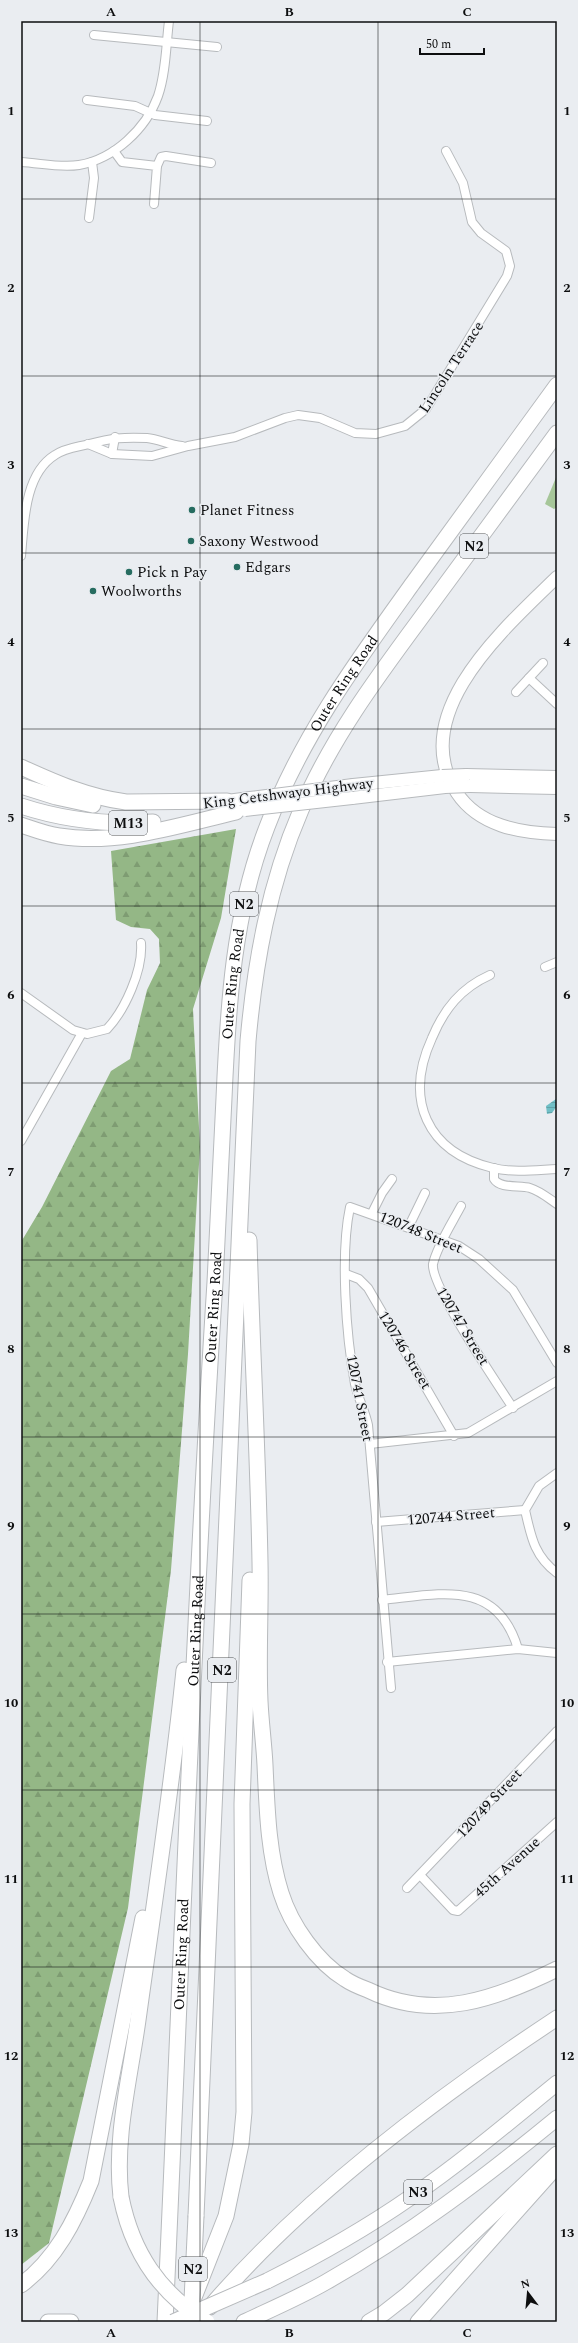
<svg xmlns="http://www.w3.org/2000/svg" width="578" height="2343" viewBox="0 0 578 2343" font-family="Spectral,serif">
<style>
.grass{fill:#a6c699}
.forest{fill:url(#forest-firs)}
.water{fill:url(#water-rules)}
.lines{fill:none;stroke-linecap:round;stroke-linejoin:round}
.street-casing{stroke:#b7babd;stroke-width:10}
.secondary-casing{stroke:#b7babd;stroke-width:14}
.highway-casing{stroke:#b7babd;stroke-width:17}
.street{stroke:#fff;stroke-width:8}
.secondary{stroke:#fff;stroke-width:12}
.highway{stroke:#fff;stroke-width:15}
.secondary-bridge-casing{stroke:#b7babd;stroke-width:14;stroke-linecap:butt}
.highway-bridge-casing{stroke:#b7babd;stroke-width:17;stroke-linecap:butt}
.secondary-bridge{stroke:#fff;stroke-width:12}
.highway-bridge{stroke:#fff;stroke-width:15}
.grid{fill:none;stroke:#0d0e0f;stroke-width:1;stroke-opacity:0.55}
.poi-dot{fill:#266c60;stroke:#eaedf1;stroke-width:1.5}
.labels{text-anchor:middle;stroke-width:3;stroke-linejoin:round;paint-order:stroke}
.shield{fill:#eaedf1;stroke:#4f5153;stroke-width:1}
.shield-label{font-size:14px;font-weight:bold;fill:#0d0e0f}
.street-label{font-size:15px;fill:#0d0e0f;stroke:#eaedf1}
.poi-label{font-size:15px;fill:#0d0e0f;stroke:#eaedf1;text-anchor:start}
.neatline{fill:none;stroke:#0d0e0f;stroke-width:1.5}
.grid-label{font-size:13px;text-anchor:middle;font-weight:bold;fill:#0d0e0f}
</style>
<defs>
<pattern id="forest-firs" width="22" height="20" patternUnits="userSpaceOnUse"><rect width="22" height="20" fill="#94b786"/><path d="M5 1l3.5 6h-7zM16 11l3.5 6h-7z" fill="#7e9c72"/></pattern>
<pattern id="water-rules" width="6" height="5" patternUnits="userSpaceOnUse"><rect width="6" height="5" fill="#70bfc6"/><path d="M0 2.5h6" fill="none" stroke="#60a3a9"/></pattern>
</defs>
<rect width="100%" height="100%" fill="#eaedf1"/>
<path class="grass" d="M557 475V507L554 509 545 504Z"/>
<path class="forest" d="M236 829 221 918 193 1009 200 1147 188 1354 171 1570 128 1908 49 2243 21 2265V1242L42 1207 111 1071 130 1059 147 990 160 963 159 939 150 929 131 927 116 920 111 851Z"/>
<path class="water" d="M556 1099 557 1106 552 1113 547 1114 546 1106Z"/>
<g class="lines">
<g class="street-casing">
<g id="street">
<path d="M94 35 217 47"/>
<path d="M87 100 135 106 155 115 207 121"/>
<path d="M114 151 122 162 157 166 154 204"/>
<path d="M21 162C40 163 60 168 79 165 114 159 146 129 158 96 166 73 166 45 169 21"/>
<path d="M157 166 161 157 166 156 211 163"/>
<path d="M89 218 94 178 92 162"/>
<path d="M88 444 112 454 152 456 188 446 235 437 285 418 298 415 320 418 355 433 376 434 405 426 426 409 507 276 510 266 506 251 481 233 472 222 463 183 446 151"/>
<path d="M112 454 115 437"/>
<path d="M21 556C24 524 24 474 55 455 65 448 78 447 89 444 112 438 123 437 147 438 159 439 169 445 182 446"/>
<path d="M529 678 543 663"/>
<path d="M516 692 529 678 557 704"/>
<path d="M545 967 557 962"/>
<path d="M490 975C461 988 444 1009 432 1038 404 1099 426 1152 493 1168 514 1173 536 1170 557 1169"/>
<path d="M21 993 73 1030 87 1034 107 1029C125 1010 143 970 141 943"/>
<path d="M21 1141 82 1033"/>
<path d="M494 1168V1179C500 1189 520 1185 530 1188 540 1191 548 1198 557 1204"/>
<path d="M461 1206C452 1223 437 1246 433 1264 430 1285 498 1385 513 1408"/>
<path d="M372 1213 382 1193 392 1179"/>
<path d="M409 1226 425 1193"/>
<path d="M346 1274 359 1279 368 1288 454 1436"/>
<path d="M370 1444 468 1433 557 1381"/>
<path d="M557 1473 539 1486 525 1510C531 1536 534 1556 557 1573"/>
<path d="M376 1522 525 1510"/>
<path d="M382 1600C440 1594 497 1578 518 1649"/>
<path d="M387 1662 518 1649 557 1653"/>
<path d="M391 1688 368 1425C365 1411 358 1398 355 1384 346 1336 340 1254 350 1207L459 1246 479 1259 513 1290 557 1363"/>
<path d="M420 1875 453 1910 458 1911 557 1822"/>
<path d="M407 1888 557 1731"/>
</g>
</g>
<g class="secondary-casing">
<g id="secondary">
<path d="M557 577C506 627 405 714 457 793 479 826 520 833 557 834"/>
<path d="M466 775 557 777"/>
<path d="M353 785 442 776"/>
<path d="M470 786 557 788"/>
<path d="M352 798 445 787"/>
<path d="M227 801 250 798"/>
</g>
</g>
<g class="highway-casing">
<g id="highway">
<path d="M21 767C56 783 88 797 126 802L227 801"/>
<path d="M21 786 56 797 93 805"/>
<path d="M21 806C64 820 108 825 153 822"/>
<path d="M21 825C33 829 46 834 59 836 117 846 180 825 236 812"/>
<path d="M249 1240C252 1347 258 1455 260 1562 261 1609 258 1655 260 1701 261 1723 264 1744 265 1765 267 1808 268 1852 281 1893 291 1925 317 1962 345 1979 352 1984 360 1987 368 1990 434 2022 496 1999 557 1969"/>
<path d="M121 2197C114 2139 130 2078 138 2020 154 1904 172 1788 184 1670"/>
<path d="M196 2216 248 1041C255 962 269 884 301 810 332 736 381 672 429 607 472 549 514 491 557 433"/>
<path d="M267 2281C317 2256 365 2229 411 2197 462 2162 509 2122 557 2083"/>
<path d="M21 2285C56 2259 75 2221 91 2181L143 1918"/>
<path d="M193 2300 226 2216 241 2144 244 2112 242 1804 250 1580"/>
<path d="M210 2307C304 2197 436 2098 557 2018"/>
<path d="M48 2322H71"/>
<path id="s1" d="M165 2322C181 1975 193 1628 215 1282 218 1221 221 1159 224 1098 228 1006 233 914 267 827 301 737 357 661 413 583 461 517 509 451 557 385"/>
<path d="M244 2322C272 2309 300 2297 326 2282 409 2235 484 2178 557 2118"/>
<path d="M369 2322 384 2313 407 2295 557 2154"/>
<path d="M418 2322 555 2168"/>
</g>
</g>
<use href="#street" class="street"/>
<use href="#secondary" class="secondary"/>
<use href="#highway" class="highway"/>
<g class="secondary-bridge-casing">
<g id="secondary-bridge">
<path d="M442 776 466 775"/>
<path d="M445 787 470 786"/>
<path d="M250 798 353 785"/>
<path d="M245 810 352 798"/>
</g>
</g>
<g class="highway-bridge-casing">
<g id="highway-bridge">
<path d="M121 2197C132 2252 159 2293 207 2322"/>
<path d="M191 2321 196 2216"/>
<path d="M173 2322 267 2281"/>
</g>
</g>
<use href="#secondary-bridge" class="secondary-bridge"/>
<use href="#highway-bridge" class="highway-bridge"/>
</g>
<path class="grid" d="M200 21V2322M378 21V2322M21 199H557M21 376H557M21 553H557M21 729H557M21 906H557M21 1083H557M21 1260H557M21 1437H557M21 1614H557M21 1790H557M21 1967H557M21 2144H557"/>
<g class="poi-dot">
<circle cx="192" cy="510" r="4"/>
<circle cx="191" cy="541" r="4"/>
<circle cx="237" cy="567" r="4"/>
<circle cx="129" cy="572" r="4"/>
<circle cx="93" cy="591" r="4"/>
</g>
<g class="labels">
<g class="shield">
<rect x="460" y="534" width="28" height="24" rx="3"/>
<rect x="109" y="811" width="38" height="24" rx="3"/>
<rect x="230" y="892" width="28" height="24" rx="3"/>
<rect x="208" y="1658" width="28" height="24" rx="3"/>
<rect x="404" y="2180" width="28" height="24" rx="3"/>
<rect x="179" y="2257" width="28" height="24" rx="3"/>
</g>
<g class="shield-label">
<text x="474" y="551">N2</text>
<text x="128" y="828">M13</text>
<text x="244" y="909">N2</text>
<text x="222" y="1675">N2</text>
<text x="418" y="2197">N3</text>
<text x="193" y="2274">N2</text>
</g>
<g class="street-label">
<text transform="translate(451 367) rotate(-57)" y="5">Lincoln Terrace</text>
<text dy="5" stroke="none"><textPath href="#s1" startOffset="1664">Outer Ring Road</textPath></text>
<text transform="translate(288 793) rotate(-7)" y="5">King Cetshwayo Highway</text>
<text dy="5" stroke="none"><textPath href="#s1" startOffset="1340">Outer Ring Road</textPath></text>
<text transform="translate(421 1232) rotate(22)" y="5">120748 Street</text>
<text dy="5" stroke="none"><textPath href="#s1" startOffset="1016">Outer Ring Road</textPath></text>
<text transform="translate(463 1326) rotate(59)" y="5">120747 Street</text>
<text transform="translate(405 1350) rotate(59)" y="5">120746 Street</text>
<text transform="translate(360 1398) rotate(79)" y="5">120741 Street</text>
<text transform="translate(451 1516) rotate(-5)" y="5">120744 Street</text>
<text dy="5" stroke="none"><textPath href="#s1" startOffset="692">Outer Ring Road</textPath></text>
<text transform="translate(489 1803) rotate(-47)" y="5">120749 Street</text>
<text transform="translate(507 1867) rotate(-42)" y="5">45th Avenue</text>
<text dy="5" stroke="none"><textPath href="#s1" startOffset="368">Outer Ring Road</textPath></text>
</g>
<g class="poi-label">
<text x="200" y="515">Planet Fitness</text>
<text x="199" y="546">Saxony Westwood</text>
<text x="245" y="572">Edgars</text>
<text x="137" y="577">Pick n Pay</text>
<text x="101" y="596">Woolworths</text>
</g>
</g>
<rect width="578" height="2343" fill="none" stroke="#eaedf1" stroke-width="44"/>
<g transform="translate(528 2293) rotate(344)" stroke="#eaedf1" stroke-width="3" paint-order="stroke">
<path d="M0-3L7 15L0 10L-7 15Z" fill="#0d0e0f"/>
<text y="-6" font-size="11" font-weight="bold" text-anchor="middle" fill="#0d0e0f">N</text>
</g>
<path d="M420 48v6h64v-6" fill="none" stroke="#0d0e0f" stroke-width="2"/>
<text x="426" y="48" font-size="12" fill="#0d0e0f" stroke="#eaedf1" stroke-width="3" paint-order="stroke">50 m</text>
<rect x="22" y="22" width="534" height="2299" class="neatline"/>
<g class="grid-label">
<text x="111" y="16">A</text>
<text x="289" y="16">B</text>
<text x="467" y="16">C</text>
<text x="11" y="115">1</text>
<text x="567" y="115">1</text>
<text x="11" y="292">2</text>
<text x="567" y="292">2</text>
<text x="11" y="469">3</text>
<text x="567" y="469">3</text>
<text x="11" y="646">4</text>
<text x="567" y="646">4</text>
<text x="11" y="822">5</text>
<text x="567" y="822">5</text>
<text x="11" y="999">6</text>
<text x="567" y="999">6</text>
<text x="11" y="1176">7</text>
<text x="567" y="1176">7</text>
<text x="11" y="1353">8</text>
<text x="567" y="1353">8</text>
<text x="11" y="1530">9</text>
<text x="567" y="1530">9</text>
<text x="11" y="1707">10</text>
<text x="567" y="1707">10</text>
<text x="11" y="1883">11</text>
<text x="567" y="1883">11</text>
<text x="11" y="2060">12</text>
<text x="567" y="2060">12</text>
<text x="11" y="2237">13</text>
<text x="567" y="2237">13</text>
<text x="111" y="2337">A</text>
<text x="289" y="2337">B</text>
<text x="467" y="2337">C</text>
</g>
</svg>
